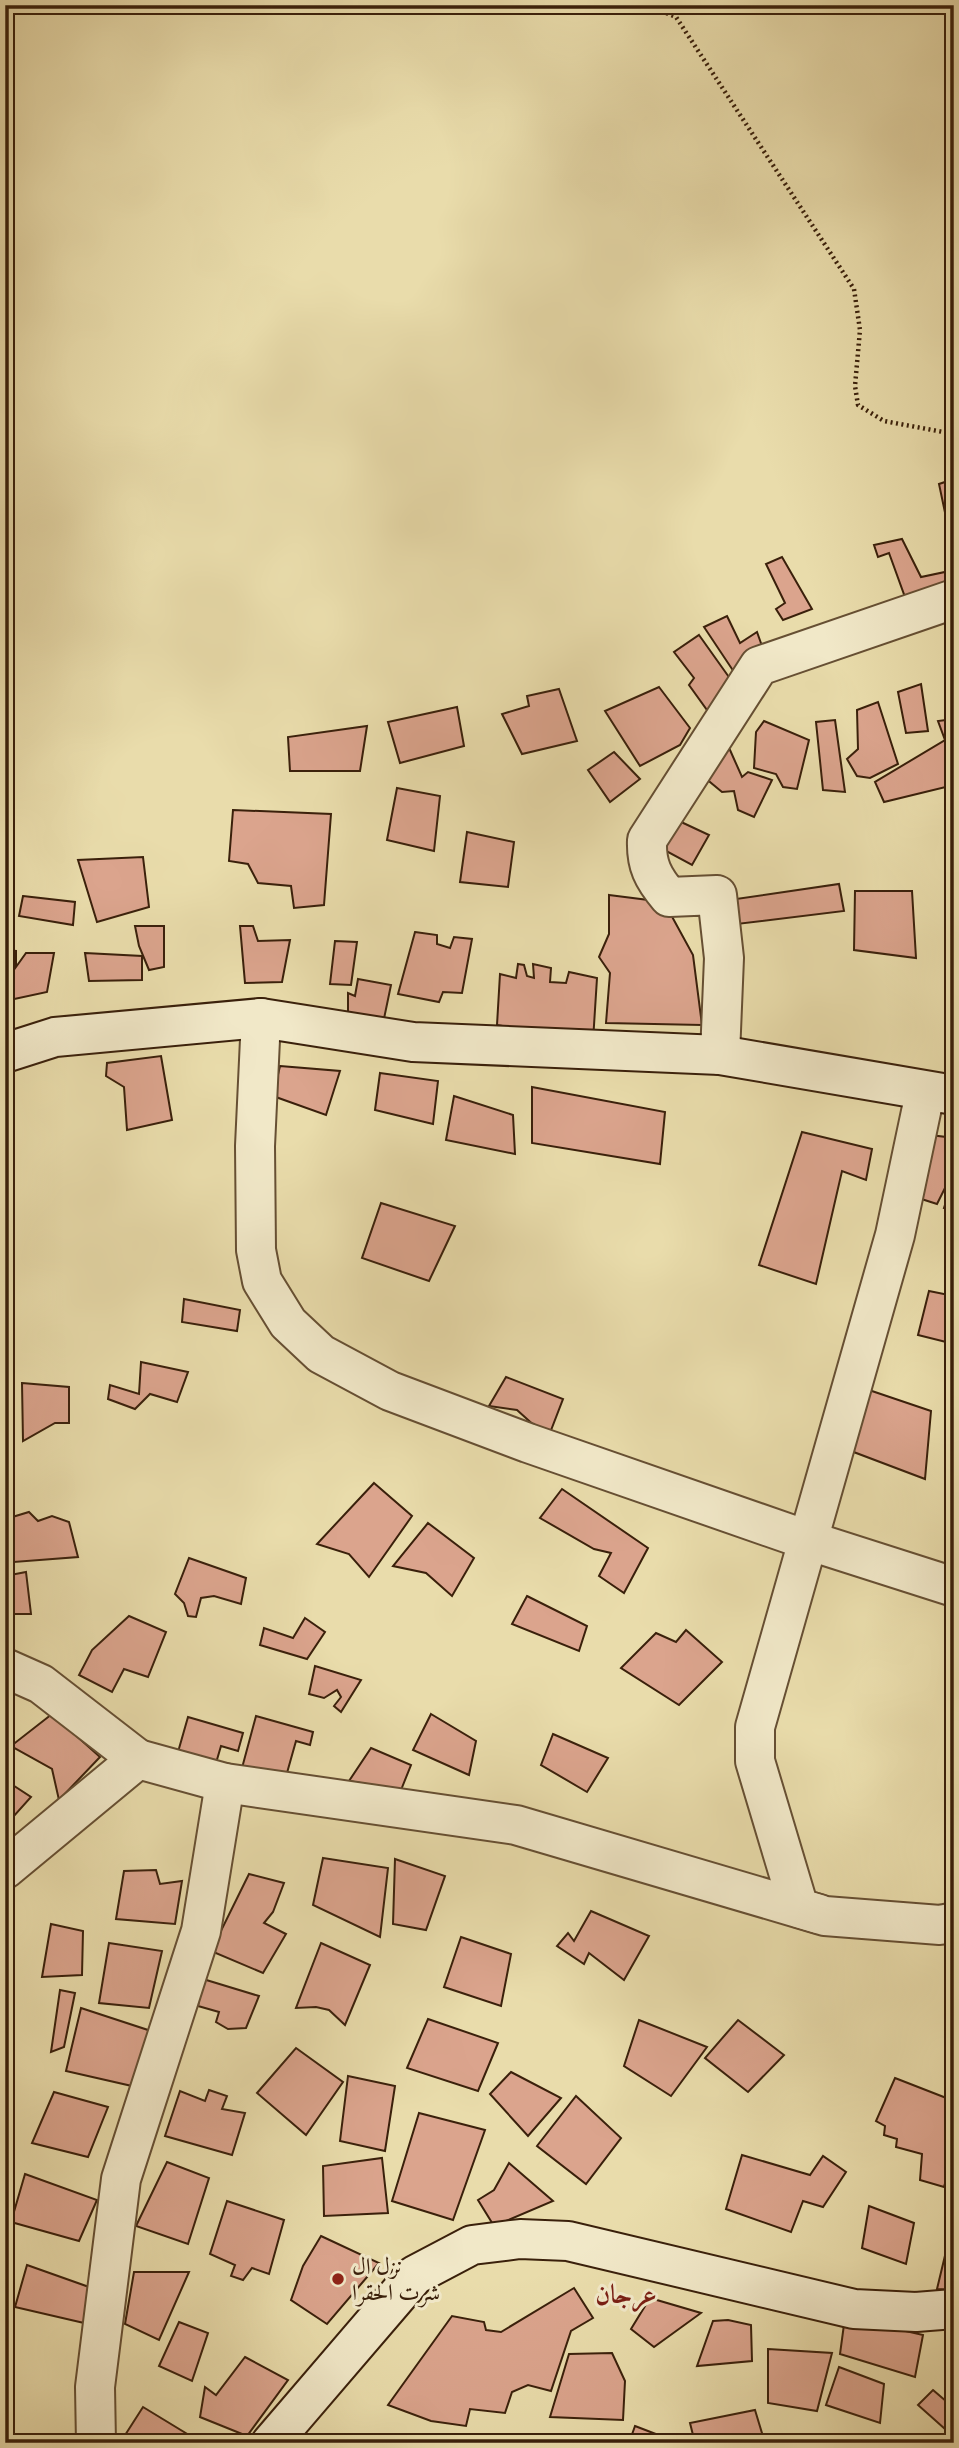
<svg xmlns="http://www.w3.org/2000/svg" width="959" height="2448" viewBox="0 0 959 2448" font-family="'Gentium Book Plus',Amiri,serif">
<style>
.building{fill:#dba48d;stroke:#3a200b;stroke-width:2}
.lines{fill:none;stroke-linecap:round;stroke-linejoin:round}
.street-casing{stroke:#664f33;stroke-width:42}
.secondary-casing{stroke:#3a200b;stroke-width:42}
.path{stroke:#3a200b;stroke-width:4.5;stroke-dasharray:2 3.5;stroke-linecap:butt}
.street{stroke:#f1e8c8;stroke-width:38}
.secondary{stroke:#f1e8c8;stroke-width:38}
.poi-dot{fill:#8f2418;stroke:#f1e8c8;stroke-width:2.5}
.labels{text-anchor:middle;stroke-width:6;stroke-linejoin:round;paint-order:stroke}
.poi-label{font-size:23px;fill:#3a200b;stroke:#f1e8c8;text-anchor:start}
.quarter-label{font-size:26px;font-weight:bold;fill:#7a1f14;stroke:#f1e8c8}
</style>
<rect width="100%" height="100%" fill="#e9dcab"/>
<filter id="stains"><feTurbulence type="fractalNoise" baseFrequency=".00286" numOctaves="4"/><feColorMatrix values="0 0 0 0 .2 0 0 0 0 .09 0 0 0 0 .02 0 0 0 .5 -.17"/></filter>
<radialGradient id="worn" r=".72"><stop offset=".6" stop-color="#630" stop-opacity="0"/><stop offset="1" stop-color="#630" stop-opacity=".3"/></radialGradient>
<g class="building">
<path d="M954 479V521L947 522 939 484Z"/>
<path d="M902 539 921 577 945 572 954 588 905 597 889 553 878 557 874 545Z"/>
<path d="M782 557 812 609 783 620 776 609 785 603 766 564Z"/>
<path d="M727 616 740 643 757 632 767 660 738 678 704 627Z"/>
<path d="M699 635 736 687 707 710 689 685 694 678 674 652Z"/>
<path d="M921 684 928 731 906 733 898 692Z"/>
<path d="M659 687 690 728 680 745 640 766 605 711Z"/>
<path d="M559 689 577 741 522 754 502 714 529 706 527 696Z"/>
<path d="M878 702 898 764 870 778 857 776 847 759 858 749 857 710Z"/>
<path d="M457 707 464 746 400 763 388 722Z"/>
<path d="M954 719V785L884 802 875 782 945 740 938 721Z"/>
<path d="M835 720 845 792 823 790 816 722Z"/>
<path d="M764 721 809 740 797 789 783 787 776 774 754 768 756 732Z"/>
<path d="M367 726 360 771H290L288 737Z"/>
<path d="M718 748 730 750 742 777 748 772 772 780 754 817 738 810 734 791 722 792 698 772Z"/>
<path d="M614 752 640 779 610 802 588 770Z"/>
<path d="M397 788 440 796 434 851 387 840Z"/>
<path d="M233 810 331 814 324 905 294 908 291 886 258 883 248 864 229 861Z"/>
<path d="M679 821 709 835 692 865 655 845Z"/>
<path d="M467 832 514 842 508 887 460 882Z"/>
<path d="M143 857 149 907 97 922 78 860Z"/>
<path d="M839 884 844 911 737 924 729 900Z"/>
<path d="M855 891H912L916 958 854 950Z"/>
<path d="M609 895 664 902 693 955 702 1025 606 1023 610 973 599 957 609 934Z"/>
<path d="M23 896 75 902 73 925 19 916Z"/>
<path d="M135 926H164V967L149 970 139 946Z"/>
<path d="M240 926H253L258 941 290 940 282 982 245 983Z"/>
<path d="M415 932 437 935V944L450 948 454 937 472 939 462 993 443 992 439 1002 398 994Z"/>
<path d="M335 941 357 942 351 985 330 984Z"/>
<path d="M5 950 16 951V967L26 953H54L47 992 5 1001Z"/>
<path d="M85 953 142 956V980L89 981Z"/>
<path d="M518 964 524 965 527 976 534 978 533 964 551 968 550 982 566 983 569 972 597 978 593 1041 497 1025 500 974 516 978Z"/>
<path d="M358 979 391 985 381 1033 348 1028V993L355 996Z"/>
<path d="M161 1056 172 1120 127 1130 124 1087 106 1076 107 1063Z"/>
<path d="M280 1066 340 1071 326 1115 273 1096Z"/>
<path d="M380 1073 438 1081 433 1124 375 1110Z"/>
<path d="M532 1087 665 1112 660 1164 532 1143Z"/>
<path d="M454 1096 513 1115 515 1154 446 1140Z"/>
<path d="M802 1132 872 1149 866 1180 842 1171 816 1284 759 1265Z"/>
<path d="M922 1134 954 1138V1170L937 1204 909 1195Z"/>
<path d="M954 1177V1210L944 1208Z"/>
<path d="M381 1203 455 1226 429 1281 362 1258Z"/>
<path d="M929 1291 954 1296V1344L918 1335Z"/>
<path d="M184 1299 240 1310 237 1331 182 1322Z"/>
<path d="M141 1362 188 1372 177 1402 150 1394 135 1409 108 1399 110 1385 139 1394Z"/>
<path d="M506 1377 563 1399 548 1438 517 1410 489 1406Z"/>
<path d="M22 1383 69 1387V1423H55L23 1441Z"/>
<path d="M863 1388 931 1411 925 1479 851 1451Z"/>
<path d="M374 1483 412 1516 369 1577 349 1554 317 1544Z"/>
<path d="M562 1489 648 1548 624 1593 599 1576 611 1553 594 1549 540 1518Z"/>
<path d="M29 1512 38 1521 52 1516 69 1522 78 1557 14 1562 9 1518Z"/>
<path d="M428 1523 474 1558 452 1596 426 1573 393 1566Z"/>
<path d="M189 1558 246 1578 241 1604 214 1596 201 1598 196 1617 188 1616 184 1603 175 1594Z"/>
<path d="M26 1572 31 1614H5V1576Z"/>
<path d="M527 1596 587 1626 579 1651 512 1624Z"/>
<path d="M129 1616 166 1632 148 1677 124 1669 112 1692 79 1675 92 1650Z"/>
<path d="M305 1618 325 1632 307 1659 260 1645 264 1628 293 1638Z"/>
<path d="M686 1630 722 1662 679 1705 621 1668 656 1633 676 1642Z"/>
<path d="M315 1666 361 1680 341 1712 334 1706 341 1697 337 1690 324 1698 309 1694Z"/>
<path d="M52 1714 100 1757 59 1800 52 1769 11 1746Z"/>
<path d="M431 1714 476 1741 469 1775 413 1750Z"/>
<path d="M256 1716 313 1732 310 1745 296 1741 285 1780 242 1768Z"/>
<path d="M188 1717 243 1733 238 1751 221 1746 216 1763 178 1752Z"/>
<path d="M553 1734 608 1758 587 1792 541 1765Z"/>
<path d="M371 1748 411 1765 401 1790 349 1781Z"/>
<path d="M5 1780 31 1797 5 1826Z"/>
<path d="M323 1858 388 1868 380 1937 313 1905Z"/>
<path d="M395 1859 445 1876 426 1930 393 1924Z"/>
<path d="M156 1870 160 1884 182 1881 175 1924 116 1919 124 1871Z"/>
<path d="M249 1874 284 1883 273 1912 264 1923 286 1934 263 1973 211 1951Z"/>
<path d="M591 1911 649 1936 624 1980 589 1953 584 1964 557 1946 568 1933 574 1941Z"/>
<path d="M51 1924 83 1931 82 1975 42 1977Z"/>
<path d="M461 1937 511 1954 501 2006 444 1987Z"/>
<path d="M109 1943 162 1951 149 2008 99 2003Z"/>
<path d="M321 1943 370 1965 345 2025 329 2010 316 2007 296 2008Z"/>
<path d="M203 1979 259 1996 246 2028 228 2029 216 2022 219 2012 198 2006Z"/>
<path d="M60 1990 75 1993 64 2047 51 2052Z"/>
<path d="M81 2008 151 2031 132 2086 66 2071Z"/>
<path d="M428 2019 498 2043 478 2091 407 2068Z"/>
<path d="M639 2020 707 2047 671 2096 624 2066Z"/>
<path d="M738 2020 784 2055 748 2092 705 2058Z"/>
<path d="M296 2048 343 2082 306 2135 257 2093Z"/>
<path d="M511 2072 561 2098 528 2136 490 2094Z"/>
<path d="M348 2076 395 2086 385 2151 340 2141Z"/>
<path d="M895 2078 954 2101V2151L944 2187 920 2180 922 2154 896 2147 897 2139 884 2135 885 2126 876 2121Z"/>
<path d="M209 2090 227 2096 222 2109 245 2113 232 2155 165 2136 180 2091 205 2101Z"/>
<path d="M54 2092 108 2107 88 2157 32 2143Z"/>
<path d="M576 2096 621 2138 586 2184 537 2146Z"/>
<path d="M419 2113 485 2130 453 2220 392 2201Z"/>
<path d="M742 2155 810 2175 823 2156 846 2172 823 2207 803 2201 791 2232 726 2209Z"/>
<path d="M382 2158 388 2213 324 2216 323 2166Z"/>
<path d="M167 2162 209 2178 188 2244 136 2226Z"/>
<path d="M509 2163 553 2201 494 2226 478 2200 494 2190Z"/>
<path d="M25 2174 97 2200 79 2241 11 2222Z"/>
<path d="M227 2201 284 2220 269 2274 252 2268 243 2280 231 2276 235 2265 210 2254Z"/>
<path d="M869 2206 914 2223 906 2264 862 2248Z"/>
<path d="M954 2218V2290L937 2289Z"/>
<path d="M321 2236 379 2263 327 2324 291 2300 303 2266Z"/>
<path d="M27 2265 89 2287 84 2323 15 2307Z"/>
<path d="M134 2272H189L159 2340 125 2324Z"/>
<path d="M574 2288 593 2318 571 2331 551 2391 528 2385 512 2392 505 2413 470 2409 466 2426 431 2421 388 2405 452 2316 484 2322 486 2330 501 2332Z"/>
<path d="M650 2298 701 2313 654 2347 631 2329Z"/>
<path d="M845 2317 923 2335 915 2377 840 2354Z"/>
<path d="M728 2320 751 2325 752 2361 697 2366 713 2321Z"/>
<path d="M179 2322 208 2333 192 2381 159 2366Z"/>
<path d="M768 2349 832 2353 817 2411 768 2403Z"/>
<path d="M612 2353 625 2381 623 2420 550 2417 569 2354Z"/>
<path d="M245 2357 288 2380 247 2436 200 2417 205 2387 216 2395Z"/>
<path d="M839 2367 884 2384 880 2423 826 2405Z"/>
<path d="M933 2390 954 2408V2437L918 2405Z"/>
<path d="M143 2407 202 2443H120Z"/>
<path d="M755 2410 765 2443H695L690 2423Z"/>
<path d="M635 2426 674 2441V2443H629Z"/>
</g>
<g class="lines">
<g class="street-casing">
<g id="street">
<path d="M261 1018 255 1146 256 1250 262 1281 288 1323 321 1354 390 1391 528 1443 810 1541 954 1587"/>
<path d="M720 1055 724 958 717 895 669 897C653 878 646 865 647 840L759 666 954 599"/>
<path d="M5 1668 41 1684 138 1759"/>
<path d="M5 1869 138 1759 225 1783 516 1825 825 1916 940 1925 954 1922"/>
<path d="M819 1914 799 1908 755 1761V1727L895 1235 925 1093"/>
<path d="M96 2443 95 2387 121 2179 201 1931 225 1783"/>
</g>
</g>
<g class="secondary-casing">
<g id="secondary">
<path d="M5 1053 55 1037 261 1018 413 1042 720 1055 954 1095"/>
<path d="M271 2443 415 2275 472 2245 520 2239 568 2241 854 2309 916 2312 954 2309"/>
</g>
</g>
<path class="path" d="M646 5 676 17 854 289 860 330 855 386 858 405 884 421 954 434"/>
<use href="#street" class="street"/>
<use href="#secondary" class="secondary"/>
</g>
<circle class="poi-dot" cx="338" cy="2279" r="7"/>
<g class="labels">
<g class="poi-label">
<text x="352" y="2274">نزل ال<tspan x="352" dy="26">شرت الحقرا</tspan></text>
</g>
<g class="quarter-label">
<text x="626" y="2303">عرجان</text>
</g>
</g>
<rect width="959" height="2448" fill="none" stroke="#e9dcab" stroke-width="28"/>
<rect x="7" y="7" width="945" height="2434" fill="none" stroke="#3a200b" stroke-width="3.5"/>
<rect x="14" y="14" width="931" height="2420" fill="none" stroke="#3a200b" stroke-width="2"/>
<rect width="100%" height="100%" filter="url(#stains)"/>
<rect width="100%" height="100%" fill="url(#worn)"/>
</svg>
